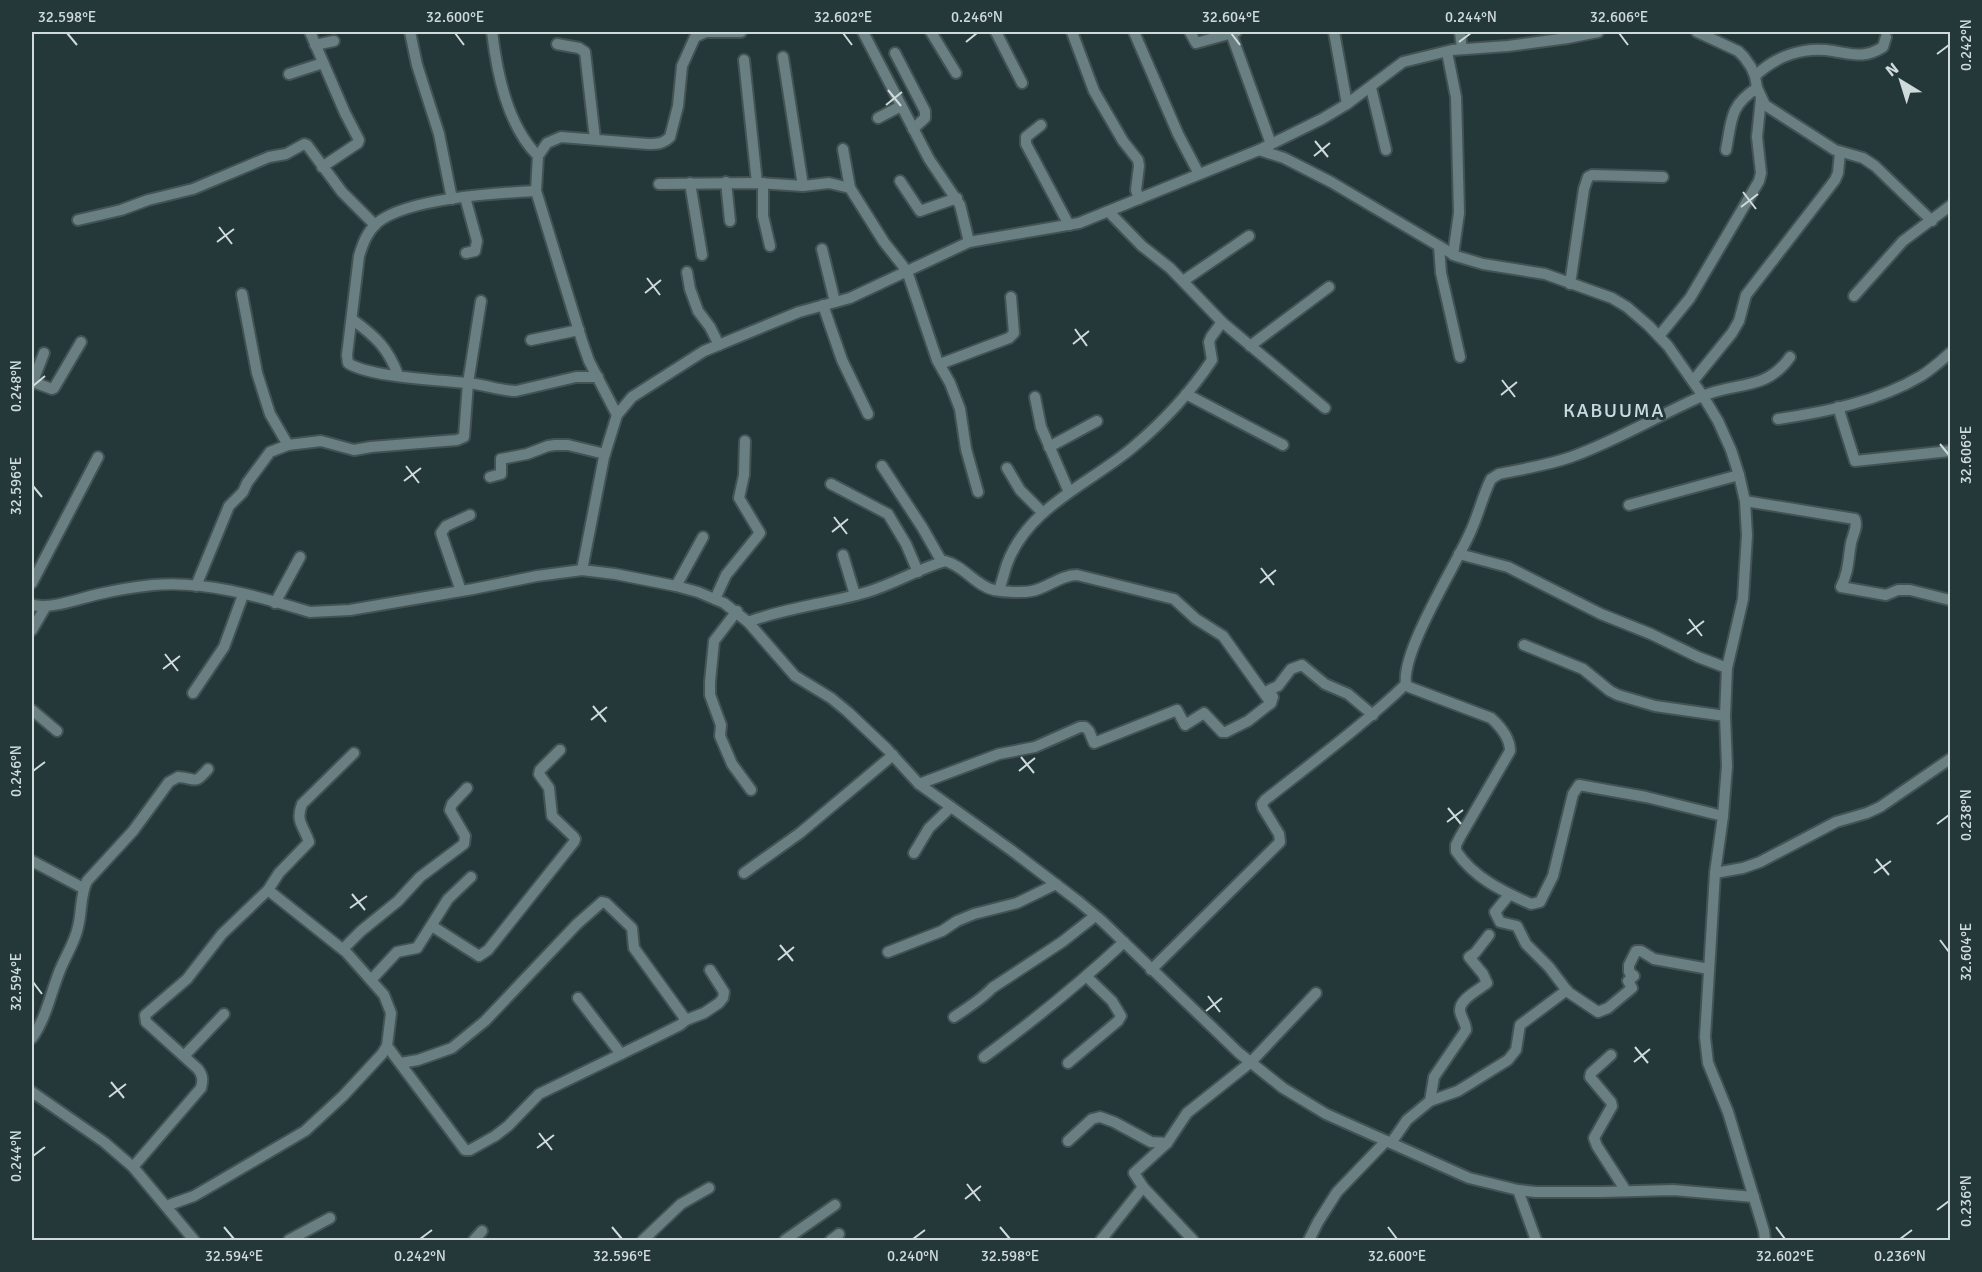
<svg xmlns="http://www.w3.org/2000/svg" width="1982" height="1272" viewBox="0 0 1982 1272" font-family="Signika,sans-serif">
<style>
.lines{fill:none;stroke-linecap:round;stroke-linejoin:round}
.minor-casing{stroke:#435354;stroke-width:14}
.minor{stroke:#6a7f81;stroke-width:10}
.ticks{fill:none;stroke:#cfdadb;stroke-width:2}
.labels{text-anchor:middle;stroke-width:6;stroke-linejoin:round;paint-order:stroke}
.quarter-label{font-size:20px;letter-spacing:1.5px;fill:#c6dddf;stroke:#243739}
.neatline{fill:none;stroke:#cfdadb;stroke-width:2}
.ticks-label{font-size:15px;text-anchor:middle;fill:#cfdadb}
</style>
<rect width="100%" height="100%" fill="#243739"/>
<g class="lines">
<g class="minor-casing">
<g id="minor">
<path d="M310 32 345 113 359 140 358 143 322 167"/>
<path d="M410 32 417 65 439 134 452 199"/>
<path d="M492 32C497 73 507 125 538 156L536 191 582 341 589 361 617 415"/>
<path d="M863 32 929 159 960 205 969 242"/>
<path d="M931 32 956 73"/>
<path d="M996 32 1022 83"/>
<path d="M1072 32 1094 91 1123 141 1138 160 1139 166 1136 190 1139 199"/>
<path d="M1134 32 1178 134 1199 174"/>
<path d="M1190 32 1196 43 1236 32"/>
<path d="M1334 32 1347 104"/>
<path d="M1460 32 1462 49"/>
<path d="M1697 32 1738 51 1744 57 1751 67 1755 76 1757 88 1765 105 1835 150 1863 158 1875 166 1932 221"/>
<path d="M1231 33 1271 144"/>
<path d="M557 44 579 48 585 52 595 139"/>
<path d="M315 45 334 41"/>
<path d="M1447 52 1456 97 1457 133 1459 213 1453 255"/>
<path d="M895 53 925 111V118L913 129"/>
<path d="M783 57 803 186"/>
<path d="M744 60 757 183"/>
<path d="M289 74 323 63"/>
<path d="M1755 76C1776 56 1804 46 1833 51 1853 54 1864 59 1883 47L1886 37"/>
<path d="M1371 88 1386 150"/>
<path d="M878 118 901 106"/>
<path d="M1041 125 1026 137V144L1069 225"/>
<path d="M843 149 850 188"/>
<path d="M1259 150 1284 158 1331 182 1456 256 1483 264 1545 274 1612 298 1627 307 1649 326 1668 346 1703 396 1718 421 1731 450 1739 475 1745 501 1747 535 1743 599 1727 668 1725 716 1727 766 1723 816 1715 873 1705 1037 1708 1063 1728 1112 1764 1231 1765 1240"/>
<path d="M1726 150C1732 120 1729 106 1757 88"/>
<path d="M538 156 547 143 561 137 648 144C657 144 663 144 670 137L678 106 682 66 695 37 706 32H741"/>
<path d="M900 181 920 211 957 198"/>
<path d="M726 182 730 221"/>
<path d="M690 183 702 255"/>
<path d="M763 183V216L770 246"/>
<path d="M659 184 757 183 803 186 829 183 850 188 884 242 907 271 937 360 950 383 960 409 966 449 978 492"/>
<path d="M536 191C497 193 407 198 377 223 367 232 363 243 359 256L347 355 348 363C370 378 446 380 475 384 489 386 502 391 516 391L576 377H598"/>
<path d="M465 197 477 241 475 251 466 253"/>
<path d="M1109 212 1142 246 1170 268 1222 322 1325 408"/>
<path d="M78 220 121 210 148 200 193 189 269 157 286 154 304 144 307 145 342 192 375 225"/>
<path d="M1439 246 1441 273 1460 357"/>
<path d="M822 249 835 302"/>
<path d="M687 272 690 289 698 311 710 327 719 345"/>
<path d="M1183 281 1249 236"/>
<path d="M1570 284 1584 189 1588 177 1592 175 1663 177"/>
<path d="M242 294 257 373 270 414 288 445"/>
<path d="M1854 296 1903 241 1950 206"/>
<path d="M823 305 842 360 868 414"/>
<path d="M353 320C376 337 388 348 398 375"/>
<path d="M1659 336 1690 298 1759 181 1761 173 1757 137 1761 98"/>
<path d="M531 340 579 330"/>
<path d="M1250 346 1329 287"/>
<path d="M940 364 1009 338 1014 333 1011 297"/>
<path d="M1693 381 1732 333 1739 321 1746 295 1835 180 1838 173 1840 152"/>
<path d="M33 382 52 389 54 388 81 342"/>
<path d="M32 384 44 353"/>
<path d="M1186 394 1283 445"/>
<path d="M1035 397 1041 427 1069 492"/>
<path d="M1838 407 1855 461 1950 451"/>
<path d="M1778 419C1826 412 1879 401 1921 376 1931 370 1941 361 1950 353"/>
<path d="M1049 447 1097 421"/>
<path d="M882 466 922 527 942 562"/>
<path d="M1007 468 1020 490 1043 513"/>
<path d="M490 477 501 474V459L527 454 548 446 555 445H568L605 454"/>
<path d="M831 484 888 514 906 544 918 572"/>
<path d="M1745 501 1855 519C1858 527 1853 534 1851 543 1848 559 1849 571 1841 587L1886 595 1898 590H1910L1950 600"/>
<path d="M1629 505 1739 475"/>
<path d="M1459 554 1508 567 1601 614 1651 634 1698 657 1727 668"/>
<path d="M843 555 855 595"/>
<path d="M582 570 604 457 617 415 632 397 704 351 799 312 850 298 969 242 1079 223 1259 150 1322 119 1347 104 1403 62 1452 50 1508 46 1568 38 1598 32"/>
<path d="M32 583 98 457"/>
<path d="M196 586 229 506 243 492 247 483 270 452 288 445 321 441 354 450 371 447 457 440 464 437 468 383 481 301"/>
<path d="M676 586 703 537"/>
<path d="M999 590C1002 582 1004 573 1007 564 1028 507 1089 484 1132 448 1162 423 1190 393 1212 360L1209 342 1211 337 1222 322"/>
<path d="M461 591 441 533 446 526 470 515"/>
<path d="M715 599 726 575 760 533 739 498 744 475 745 441"/>
<path d="M275 603 300 557"/>
<path d="M32 605C53 609 77 599 99 594 116 590 135 587 153 585 205 580 260 597 310 612L350 610 473 589 537 576 582 570 615 574 676 586 698 592 724 603 748 622 795 676 831 698 848 712 887 749 919 784 1011 850 1078 901 1102 921 1239 1053 1283 1088 1326 1114 1469 1178 1518 1190 1536 1192H1602L1673 1190 1754 1197"/>
<path d="M737 611 714 641 710 682V695L721 725 720 736 732 764 751 790"/>
<path d="M748 622C787 607 827 604 867 592 894 584 918 569 945 561 964 566 976 586 994 590 1005 592 1022 593 1032 591 1048 588 1060 575 1077 575L1174 599 1196 619 1223 636 1271 703 1273 697 1269 690 1278 686 1291 669 1302 665 1325 684 1348 694 1373 715"/>
<path d="M32 630 46 606"/>
<path d="M1524 645 1583 669 1610 691 1618 695 1655 706 1725 716"/>
<path d="M1406 684 1409 687 1491 718C1501 727 1510 738 1510 751L1460 837 1456 845V851C1474 878 1502 891 1531 904L1540 902 1553 876 1573 794 1579 785 1646 797 1723 816"/>
<path d="M1406 684C1401 652 1454 568 1469 535 1478 517 1482 497 1491 479L1499 474C1523 469 1548 465 1571 457 1616 441 1657 416 1700 397 1735 381 1766 392 1790 357"/>
<path d="M193 693 224 647 243 595"/>
<path d="M32 710 57 731"/>
<path d="M919 784 999 754 1035 747 1080 727H1085L1089 731 1094 743 1177 710 1185 725 1204 713 1222 732H1226L1248 721 1271 703"/>
<path d="M914 853 929 828 951 807"/>
<path d="M32 861 83 888"/>
<path d="M744 873 800 833 893 755"/>
<path d="M1715 873 1743 868 1760 862 1836 822 1867 813 1880 807 1950 759"/>
<path d="M1509 895 1495 912 1500 922 1517 926 1526 944 1549 967 1568 992 1598 1012 1608 1008 1632 988 1628 981 1634 976 1629 972V965L1636 951H1641L1654 959 1709 969"/>
<path d="M432 926 479 956 488 950 574 842 575 839 573 836 552 816 549 788 539 774 540 770 560 750"/>
<path d="M343 949 361 931 398 901 420 877 464 844 465 836 450 810 452 804 467 788"/>
<path d="M888 952 942 931 957 921 974 914 1017 903 1056 884"/>
<path d="M1151 970 1280 842 1279 834 1263 808 1262 804 1265 800C1313 762 1362 726 1406 684"/>
<path d="M371 980 397 952 417 948 448 899 471 877"/>
<path d="M578 998 621 1054"/>
<path d="M954 1017C967 1008 982 999 992 988L1062 942 1095 916"/>
<path d="M32 1038C46 1019 51 992 60 970 66 955 75 942 78 927 82 912 80 895 87 881L133 831 169 782 178 777C197 778 193 786 208 769"/>
<path d="M387 1046 465 1150H470L495 1136 508 1126 539 1094 654 1038 680 1025 686 1020 704 1013 719 1003 723 998 724 992 710 970"/>
<path d="M1611 1055 1591 1073 1590 1077 1611 1102 1612 1106 1594 1138 1597 1146 1626 1191"/>
<path d="M184 1056 224 1014"/>
<path d="M984 1057C1033 1021 1079 984 1124 942"/>
<path d="M401 1063 418 1060 452 1048 485 1021 577 924 602 902 606 903 632 928 634 948 686 1020"/>
<path d="M1068 1063 1118 1021 1121 1016 1112 1001 1087 977"/>
<path d="M32 1092 104 1142 133 1167 194 1240"/>
<path d="M1430 1101 1434 1077 1466 1030C1466 1023 1461 1018 1460 1011 1459 999 1479 990 1487 983L1483 974 1469 957 1475 953 1489 935"/>
<path d="M1068 1141 1092 1119 1100 1117 1114 1122 1151 1142 1167 1143"/>
<path d="M1391 1143 1407 1120 1430 1101 1458 1091 1508 1060 1516 1050 1520 1025 1567 990"/>
<path d="M133 1167 201 1088C203 1080 203 1076 198 1069L146 1022 145 1015 187 979 222 934 268 890 279 873 309 842C304 826 295 822 302 804L354 753"/>
<path d="M1518 1190 1536 1240"/>
<path d="M166 1206 194 1196 305 1131 343 1096 382 1054 387 1046 391 1013 384 995 346 952 268 890"/>
<path d="M289 1240 330 1218"/>
<path d="M474 1240 482 1231"/>
<path d="M643 1240 681 1204 709 1188"/>
<path d="M785 1240 835 1205"/>
<path d="M831 1240 839 1234"/>
<path d="M1101 1240 1143 1187"/>
<path d="M1193 1240 1143 1187 1134 1173 1167 1143 1187 1113 1251 1062 1316 993"/>
<path d="M1309 1240 1318 1222 1337 1192 1386 1141"/>
</g>
</g>
<use href="#minor" class="minor"/>
</g>
<path class="ticks" d="M67 33 77 45M455 33 464 45M843 33 852 45M1231 33 1240 45M1619 33 1628 45M966 42 977 33M1459 42 1471 33M1937 54 1949 45M888 90 901 106M886 105 902 92M1315 141 1328 157M1314 156 1330 143M1743 192 1756 209M1741 207 1758 194M219 227 232 244M217 242 234 229M647 278 660 295M645 293 661 280M1075 329 1087 346M1073 344 1089 331M1502 380 1515 397M33 386 45 376M1501 395 1517 382M1940 444 1949 455M406 466 419 483M404 481 421 468M33 486 42 497M834 517 847 534M832 532 848 519M1261 568 1274 585M1260 583 1276 570M1689 619 1702 636M1687 634 1704 621M165 654 178 671M163 669 180 656M593 706 606 722M591 720 607 707M1021 757 1034 773M33 771 45 762M1019 771 1035 758M1448 808 1461 824M1447 822 1463 810M1937 824 1949 815M1876 859 1889 875M1874 873 1891 861M352 894 365 910M350 908 367 896M1940 940 1949 952M780 945 793 961M778 960 794 947M33 982 42 994M1208 996 1220 1012M1206 1011 1222 998M1635 1047 1648 1063M1634 1062 1650 1049M111 1082 124 1098M109 1097 126 1084M539 1133 552 1150M537 1148 554 1135M33 1156 45 1147M967 1184 980 1201M965 1199 981 1186M1937 1210 1949 1201M224 1227 234 1239M612 1227 622 1239M1000 1227 1010 1239M1388 1227 1397 1239M1776 1227 1785 1239M420 1239 432 1230M913 1239 925 1230M1900 1239 1912 1230"/>
<g class="labels">
<g class="quarter-label">
<text x="1614" y="417">KABUUMA</text>
</g>
</g>
<rect width="1982" height="1272" fill="none" stroke="#243739" stroke-width="66"/>
<g transform="translate(1901 81) rotate(322)" stroke="#243739" stroke-width="4.5" paint-order="stroke">
<path d="M0-4.5L10 22L0 15L-10 22Z" fill="#cfdadb"/>
<text y="-9" font-size="16" font-weight="bold" text-anchor="middle" fill="#cfdadb">N</text>
</g>
<rect x="33" y="33" width="1916" height="1206" class="neatline"/>
<g class="ticks-label">
<text x="67" y="22">32.598°E</text>
<text x="455" y="22">32.600°E</text>
<text x="843" y="22">32.602°E</text>
<text x="977" y="22">0.246°N</text>
<text x="1231" y="22">32.604°E</text>
<text x="1471" y="22">0.244°N</text>
<text x="1619" y="22">32.606°E</text>
<text transform="translate(1966 45) rotate(-90)" y="5">0.242°N</text>
<text transform="translate(16 386) rotate(-90)" y="5">0.248°N</text>
<text transform="translate(1966 455) rotate(-90)" y="5">32.606°E</text>
<text transform="translate(16 486) rotate(-90)" y="5">32.596°E</text>
<text transform="translate(16 771) rotate(-90)" y="5">0.246°N</text>
<text transform="translate(1966 815) rotate(-90)" y="5">0.238°N</text>
<text transform="translate(1966 952) rotate(-90)" y="5">32.604°E</text>
<text transform="translate(16 982) rotate(-90)" y="5">32.594°E</text>
<text transform="translate(16 1156) rotate(-90)" y="5">0.244°N</text>
<text transform="translate(1966 1201) rotate(-90)" y="5">0.236°N</text>
<text x="234" y="1261">32.594°E</text>
<text x="420" y="1261">0.242°N</text>
<text x="622" y="1261">32.596°E</text>
<text x="913" y="1261">0.240°N</text>
<text x="1010" y="1261">32.598°E</text>
<text x="1397" y="1261">32.600°E</text>
<text x="1785" y="1261">32.602°E</text>
<text x="1900" y="1261">0.236°N</text>
</g>
</svg>
